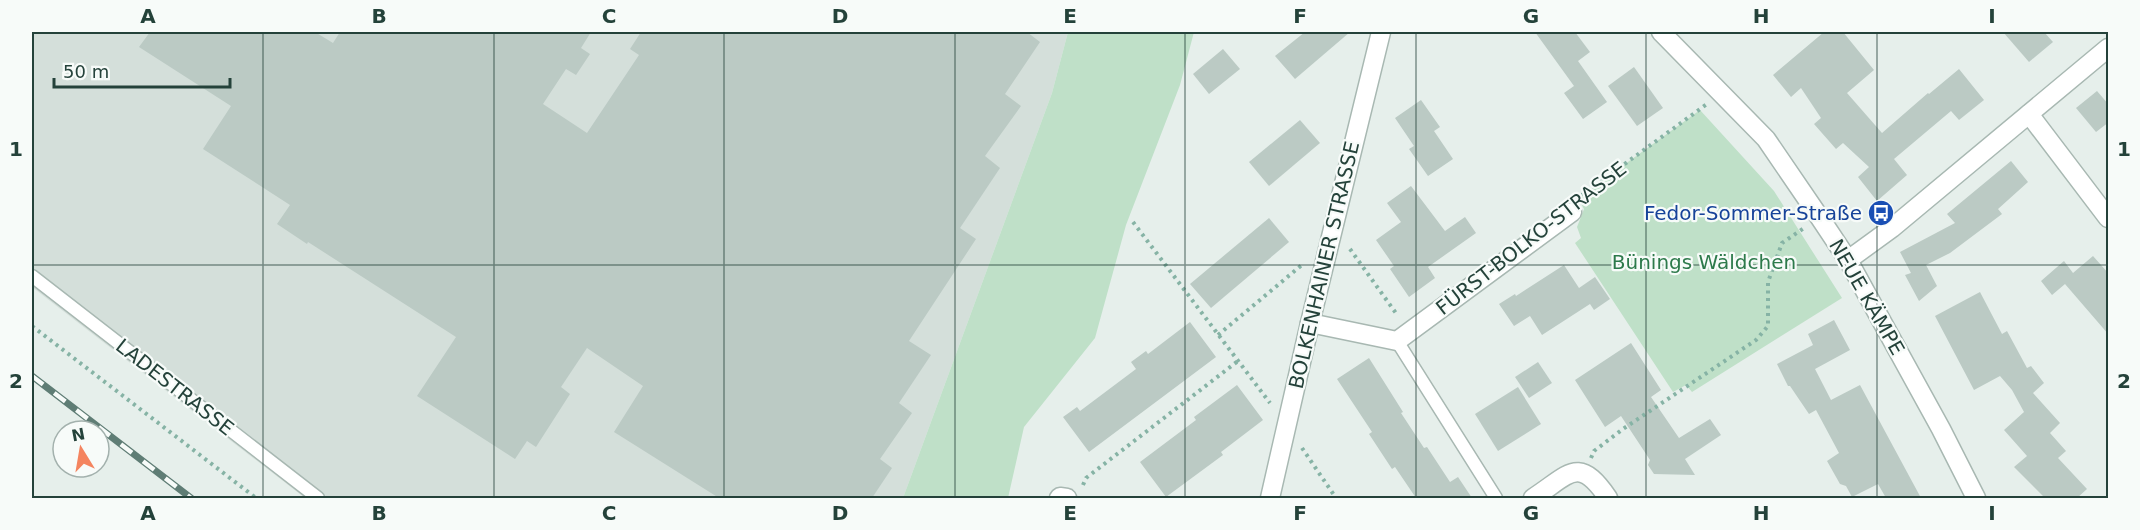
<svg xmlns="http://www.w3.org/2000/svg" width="2140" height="530" viewBox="0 0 2140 530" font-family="'DejaVu Sans',sans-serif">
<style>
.built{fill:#d4dfda}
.green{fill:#bfe0c8}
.building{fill:#bbcac4}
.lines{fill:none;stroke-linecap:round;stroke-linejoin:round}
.lane-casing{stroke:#a8b8b2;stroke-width:15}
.street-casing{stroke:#a8b8b2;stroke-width:21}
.path{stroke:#86b3a5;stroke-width:4;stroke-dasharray:3 4.5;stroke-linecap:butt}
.lane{stroke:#fff;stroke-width:12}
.street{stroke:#fff;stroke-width:18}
.rail-casing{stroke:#5f7d75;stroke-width:7}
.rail{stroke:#f7fbf9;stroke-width:4.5;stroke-dasharray:14;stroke-linecap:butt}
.grid{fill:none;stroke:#24423a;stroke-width:1.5;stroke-opacity:0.55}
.labels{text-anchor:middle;stroke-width:4.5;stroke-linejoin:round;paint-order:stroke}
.transit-label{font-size:20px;fill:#164399;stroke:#f7fbf9;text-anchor:end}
.street-label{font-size:20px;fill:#24423a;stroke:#f7fbf9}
.park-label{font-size:20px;fill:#2d7a4b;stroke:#f7fbf9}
.neatline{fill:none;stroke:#24423a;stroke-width:2}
.grid-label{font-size:20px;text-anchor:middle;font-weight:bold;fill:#24423a}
</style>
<rect width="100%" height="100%" fill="#e6efeb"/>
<path class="built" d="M32 32H1068L1052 93 903 498H305L32 287Z"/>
<g class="green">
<path d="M1068 32H1194L1180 85 1126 225 1095 338 1024 427 1008 498H903L1052 93Z"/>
<path d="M1700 110 1774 191 1842 298 1692 392 1686 385 1673 392 1575 243 1581 238 1577 227 1584 209 1578 198Z"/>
</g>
<g class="building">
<path d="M150 32H315L333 43 340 32H591L581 48 590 54 576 75 566 69 543 104 587 133 639 55 630 49 641 32H1027L1040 42 1005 94 1021 106 985 156 1000 168 960 228 976 239 909 341 931 355 899 403 912 413 880 459 892 468 872 498H719L614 432 643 386 587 348 561 387 570 394 536 447 527 441 515 459 417 396 456 337 308 242 307 244 277 224 290 205 203 149 231 106 139 47Z"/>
<path d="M1305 32H1350L1295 79 1275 56Z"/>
<path d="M1535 32H1575L1590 52 1578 61 1607 102 1583 119 1564 93 1574 86Z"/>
<path d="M1824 32H1843L1874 70 1847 93 1882 133 1928 93 1929 94 1959 69 1984 100 1959 120 1951 111 1894 159 1907 175 1877 201 1858 177 1869 167 1843 143 1836 149 1814 124 1821 118 1801 88 1791 97 1773 75Z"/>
<path d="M2003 32H2044L2053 42 2029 62Z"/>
<path d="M1223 49 1240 69 1209 94 1193 74Z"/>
<path d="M1634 67 1663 108 1637 126 1608 86Z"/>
<path d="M2097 91 2109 105V122L2096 132 2076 108Z"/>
<path d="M1421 100 1440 127 1434 131 1453 159 1428 176 1409 149 1414 146 1395 118Z"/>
<path d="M1300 120 1320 143 1269 186 1249 162Z"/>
<path d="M2011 161 2028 182 1998 209 2002 214 1950 253 1926 265 1937 286 1919 301 1905 275 1911 273 1900 252 1955 223 1947 214Z"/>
<path d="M1411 186 1445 231 1465 217 1476 233 1428 267 1435 278 1409 297 1390 269 1394 266 1376 240 1401 222 1387 203Z"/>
<path d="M1269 218 1289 242 1211 308 1190 284Z"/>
<path d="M2093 256 2109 274V335L2065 284 2052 295 2041 281 2064 261 2073 273Z"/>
<path d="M1564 265 1579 288 1595 277 1610 299 1594 310 1590 304 1542 335 1530 316 1514 326 1499 304 1515 294 1516 296Z"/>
<path d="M1980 292 2002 334 2007 331 2027 368 2031 366 2044 383 2033 393 2060 423 2050 433 2066 451 2058 458 2087 489 2077 498H2045L2014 467 2027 456 2004 430 2024 412 2012 390 2000 376 1974 390 1935 316Z"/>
<path d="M1834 320 1850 350 1815 369 1831 400 1860 385 1921 498H1886L1878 484 1852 497 1846 486 1840 484 1827 461 1839 453 1816 410 1809 414 1790 386H1788L1777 364 1813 345 1808 334Z"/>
<path d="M1190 322 1216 357 1089 452 1063 417 1077 407 1080 411 1136 369 1131 362 1146 351 1148 354Z"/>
<path d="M1631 343 1661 390 1651 397 1679 438 1710 419 1721 435 1685 459 1695 475 1654 474 1648 465 1650 460 1621 416 1605 427 1575 380Z"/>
<path d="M1369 358 1403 412 1401 413 1424 448 1427 447 1450 482 1458 477 1472 498H1416L1395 467 1392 469 1369 434 1372 432 1337 379Z"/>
<path d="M1538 362 1552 383 1529 398 1515 377Z"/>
<path d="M1237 385 1263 420 1221 452 1223 455 1166 497 1140 462 1196 420 1194 417Z"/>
<path d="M1518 387 1541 424 1498 451 1475 414Z"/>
</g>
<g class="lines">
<g class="lane-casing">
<g id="lane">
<path d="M32 276 318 498"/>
<path d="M1397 341 1496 498"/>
</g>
</g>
<g class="street-casing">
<g id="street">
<path d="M1661 32 1766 139 1820 218 1848 260 1941 429 1976 498"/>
<path d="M2029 114 2108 218"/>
<path d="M1848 260 1892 228 2108 48"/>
<path d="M1310 323 1397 341 1572 212"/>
<path d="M1059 498 1060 497 1067 498"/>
<path d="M1270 498 1310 323 1381 32"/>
<path d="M1533 498C1569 475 1578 454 1608 498"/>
</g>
</g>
<g class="path">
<path d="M1582 195 1707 104"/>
<path d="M1133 222 1270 403"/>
<path d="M1350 249 1398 316"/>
<path d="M32 326 256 498"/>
<path d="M1218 335 1303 264"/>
<path d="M1302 448 1336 498"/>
<path d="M1591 458 1594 451 1623 429 1756 340 1768 326V282L1782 243 1804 228"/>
<path d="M1083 485 1086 478 1238 361"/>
</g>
<use href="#lane" class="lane"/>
<use href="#street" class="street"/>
<g class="rail-casing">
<path id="rail" d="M32 376 191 498"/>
</g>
<use href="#rail" class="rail"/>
</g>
<path class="grid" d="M263 32V498M494 32V498M724 32V498M955 32V498M1185 32V498M1416 32V498M1646 32V498M1877 32V498M32 265H2108"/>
<defs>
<g id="bus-disc" transform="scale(1.35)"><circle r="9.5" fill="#1a4fb4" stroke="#f7fbf9"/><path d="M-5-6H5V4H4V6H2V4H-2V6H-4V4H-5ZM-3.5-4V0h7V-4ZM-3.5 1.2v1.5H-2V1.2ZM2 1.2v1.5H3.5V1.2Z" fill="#fff"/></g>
</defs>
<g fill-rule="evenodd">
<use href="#bus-disc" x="1881" y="213"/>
</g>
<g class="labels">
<g class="transit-label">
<text x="1862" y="220">Fedor-Sommer-Straße</text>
</g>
<g class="street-label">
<text transform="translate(1531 238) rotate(-38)" y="7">FÜRST-BOLKO-STRASSE</text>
<text transform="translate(1324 265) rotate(-77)" y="7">BOLKENHAINER STRASSE</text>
<text transform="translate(1867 297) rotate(60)" y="7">NEUE KÄMPE</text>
<text transform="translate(175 387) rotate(38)" y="7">LADESTRASSE</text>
</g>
<g class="park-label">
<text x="1704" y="269">Bünings Wäldchen</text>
</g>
</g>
<rect width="2140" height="530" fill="none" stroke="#f7fbf9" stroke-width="66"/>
<g transform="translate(81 449) rotate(349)"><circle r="28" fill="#f7fbf9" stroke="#a3b1ad" stroke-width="1.5"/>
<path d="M0-4.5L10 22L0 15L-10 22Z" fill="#f4845f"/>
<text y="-9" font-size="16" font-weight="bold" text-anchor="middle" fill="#24423a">N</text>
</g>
<path d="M54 78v9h176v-9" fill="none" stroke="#24423a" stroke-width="3"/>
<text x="63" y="78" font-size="18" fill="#24423a" stroke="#f7fbf9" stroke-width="4.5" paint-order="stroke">50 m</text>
<rect x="33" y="33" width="2074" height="464" class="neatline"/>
<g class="grid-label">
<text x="148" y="23">A</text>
<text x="379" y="23">B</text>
<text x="609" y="23">C</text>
<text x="840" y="23">D</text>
<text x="1070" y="23">E</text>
<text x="1300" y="23">F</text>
<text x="1531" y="23">G</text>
<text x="1761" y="23">H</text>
<text x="1992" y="23">I</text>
<text x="16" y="156">1</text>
<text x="2124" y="156">1</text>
<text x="16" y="388">2</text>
<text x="2124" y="388">2</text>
<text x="148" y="520">A</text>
<text x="379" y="520">B</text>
<text x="609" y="520">C</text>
<text x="840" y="520">D</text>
<text x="1070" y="520">E</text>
<text x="1300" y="520">F</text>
<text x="1531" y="520">G</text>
<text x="1761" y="520">H</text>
<text x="1992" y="520">I</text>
</g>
</svg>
